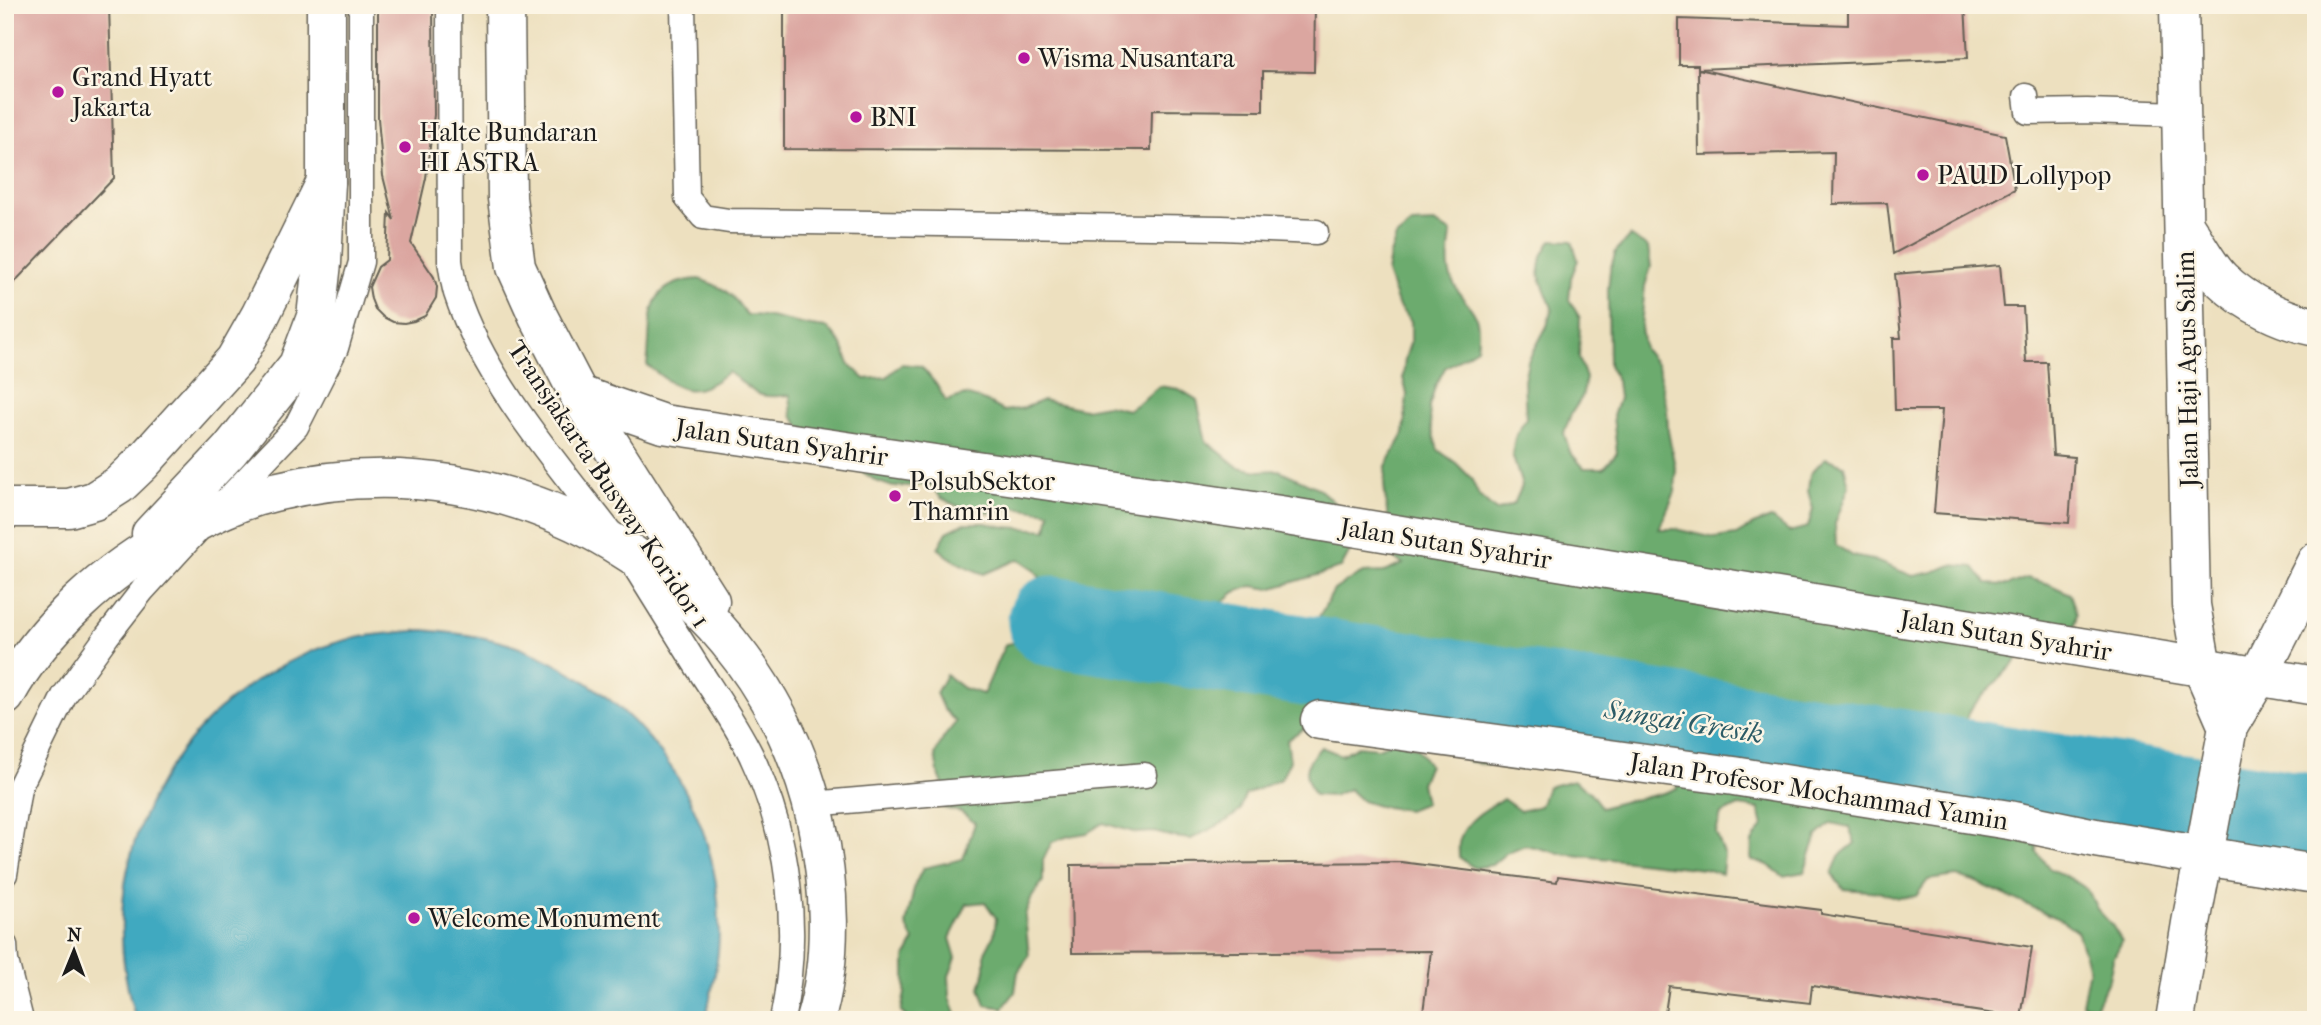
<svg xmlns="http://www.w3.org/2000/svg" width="2321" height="1025" viewBox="0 0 2321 1025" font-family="'IM FELL French Canon',serif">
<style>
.forest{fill:#6cab6e;stroke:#446445;stroke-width:2}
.water{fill:#40a9c0;stroke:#2e626e;stroke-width:2}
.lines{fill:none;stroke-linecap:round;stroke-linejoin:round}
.river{stroke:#40a9c0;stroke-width:91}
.building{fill:#dba6a0}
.service-casing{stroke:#656155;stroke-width:27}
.minor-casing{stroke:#656155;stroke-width:41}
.tertiary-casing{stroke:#656155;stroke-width:41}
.primary-casing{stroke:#656155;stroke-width:41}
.service{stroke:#fff;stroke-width:24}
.minor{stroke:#fff;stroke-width:38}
.tertiary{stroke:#fff;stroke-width:38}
.primary{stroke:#fff;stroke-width:38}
.poi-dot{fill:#b5179e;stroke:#fcf5e5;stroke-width:2.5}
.labels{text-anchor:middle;stroke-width:5;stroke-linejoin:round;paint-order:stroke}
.poi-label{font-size:26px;fill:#1c1c1c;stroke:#fcf5e5;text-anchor:start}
.street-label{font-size:26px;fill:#1c1c1c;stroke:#fcf5e5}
.water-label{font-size:28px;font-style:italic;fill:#2c5b66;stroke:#fcf5e5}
</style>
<rect width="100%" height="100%" fill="#fcf5e5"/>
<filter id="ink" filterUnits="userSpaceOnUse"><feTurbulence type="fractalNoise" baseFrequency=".0143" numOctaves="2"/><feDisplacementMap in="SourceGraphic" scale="14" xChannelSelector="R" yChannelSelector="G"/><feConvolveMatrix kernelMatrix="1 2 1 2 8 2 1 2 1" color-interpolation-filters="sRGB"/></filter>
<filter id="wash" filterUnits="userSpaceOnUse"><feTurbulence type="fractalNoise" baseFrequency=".00686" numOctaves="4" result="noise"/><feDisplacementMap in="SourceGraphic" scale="28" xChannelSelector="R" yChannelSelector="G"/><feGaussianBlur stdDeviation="1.57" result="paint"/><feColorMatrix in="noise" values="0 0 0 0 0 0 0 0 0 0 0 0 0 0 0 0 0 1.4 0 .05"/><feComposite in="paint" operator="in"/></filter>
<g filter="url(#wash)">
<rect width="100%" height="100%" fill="#ede0bf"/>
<g class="forest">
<path d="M1434 223 1451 232C1450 246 1446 264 1451 277 1464 312 1483 302 1477 348L1445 368 1435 387 1429 407 1431 427 1438 450 1456 463 1471 478 1479 496 1496 511 1514 504 1522 486 1512 454 1516 435 1526 418 1524 380 1528 361 1547 326 1552 308 1539 275 1542 256 1551 240 1572 241 1578 260 1571 278 1569 300 1580 318 1579 358 1586 378 1582 397 1571 414 1564 433 1570 452 1584 468H1604L1617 453 1613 416 1619 398 1617 381 1609 365 1608 289 1610 270 1616 251 1630 236 1648 247 1651 267 1645 286 1641 327 1644 349 1658 366 1667 409 1668 431 1676 472 1675 492 1659 529H1675L1715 538 1736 535 1753 525 1771 518 1789 532 1808 527 1813 509 1808 491 1810 474 1825 458 1844 465 1849 486 1835 524 1836 545 1853 556 1873 560 1913 576 1933 572 1952 565 1974 567 1987 584 2008 585 2027 578 2049 584 2070 594 2077 614 2073 633 2022 655 1972 707 1964 725 1929 736 1910 735 1879 721 1841 719 1790 702 1772 707 1756 716 1738 713 1688 687 1669 688 1654 699 1621 685 1584 688 1566 694 1549 690 1532 679 1515 674 1480 677 1461 683 1443 684 1411 668 1397 658 1359 657 1340 649 1324 639 1317 620 1334 590 1346 582 1363 573 1384 572 1403 564 1388 555 1381 540 1388 522 1384 484 1386 466 1404 434 1407 394 1403 378 1405 359 1411 340V321L1399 307 1387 273 1390 255 1396 237 1412 224Z"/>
<path d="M699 279C723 287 733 293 746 315 775 314 798 327 828 328L842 345 849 364 865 379 887 377 901 364 921 366 936 384 946 401 965 395 985 401 1004 411 1024 408 1043 400 1084 409 1107 405 1128 410 1144 399 1159 386 1179 389 1197 400 1206 441 1238 467 1259 471 1279 470 1318 488 1333 501 1360 533 1341 568 1270 589 1252 586 1235 592 1220 604 1198 603 1184 608 1149 599 1134 590H1115L1097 595 1079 591 1061 592 1045 585 1034 569 1019 559 984 574C966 567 952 561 938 548L947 532 965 523H985L1006 527 1047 530 1050 512 1013 507 994 513 957 506 941 498 930 484 893 487 876 481 803 430 792 416 790 395C752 400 756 391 728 372 691 401 680 391 647 365 653 321 640 283 699 279Z"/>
<path d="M1120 619C1159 624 1167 638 1177 675L1196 684H1216L1231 670 1235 653 1255 647 1298 651 1317 662 1328 704 1320 722 1303 729 1287 740 1290 761 1281 779 1245 795 1240 811 1225 822 1191 839 1173 837 1154 832 1137 833 1103 823 1087 833 1069 836 1052 842 1043 860V881L1032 897 1025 915 1029 956 1018 972 1015 992 1003 1008 986 1005 980 988 985 970V952L994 935 996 918 985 902 967 904 950 938 956 958 949 976 950 997 957 1016 954 1020H909L901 1012 905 993V958L914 941 906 925 915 884 923 868 963 859 975 823 961 812 943 808 945 788 938 773 935 754 944 737 956 722 943 709 936 693 946 675 963 688 983 694C992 678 996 660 1006 644 1029 640 1046 640 1069 647L1085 635 1098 621Z"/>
<path d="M1478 697H1498L1542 704 1559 716 1578 724 1596 717 1612 705 1633 708 1673 722 1694 726 1732 743 1753 738 1772 744 1792 739 1812 740 1876 757 1894 768 1916 771 1934 765 1955 764 1974 771 1996 769 2015 760 2034 757C2060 776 2082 781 2111 793L2120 813 2115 833 2038 832 2037 852 2050 869 2072 879 2088 890 2097 909 2112 925 2122 941 2113 959 2109 979 2095 1007 2082 1004 2089 968 2077 931 2063 921 1974 881 1957 876 1928 880 1916 896 1898 898 1881 892 1843 889 1832 874 1839 856 1855 843 1849 827 1831 823 1817 836 1804 872 1783 876 1768 865 1751 860 1752 842 1763 826 1759 809 1739 806 1721 814 1716 833 1724 854 1722 874 1704 869 1563 854 1525 845 1506 853 1492 865 1474 868 1459 857C1459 851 1458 843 1460 839 1466 820 1487 808 1503 799L1520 811 1540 806 1547 787 1573 780 1589 791 1602 808C1626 798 1654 799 1677 788L1675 771 1505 760 1486 764 1467 761 1455 747 1391 715 1402 698C1424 699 1442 702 1463 711Z"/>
<path d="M1397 740 1417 748 1429 765 1421 783 1425 803 1408 810 1378 806 1362 801 1349 789 1333 796 1314 795C1302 772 1303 766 1321 747L1341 755 1358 746 1378 748Z"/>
</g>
<path class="water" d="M423 630C455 633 487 636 517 647 636 690 722 802 719 931 719 961 712 990 705 1020H136C86 860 172 699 329 645 359 635 391 633 423 630Z"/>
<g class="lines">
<path class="river" d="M1053 621 2316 820"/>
</g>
<g id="blocks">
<g class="building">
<path d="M5 5H109L114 178 5 292Z"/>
<path d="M378 5H433L434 115 426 178 411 243 434 277 437 287 436 298 425 316 414 321 404 323 393 322 383 317 375 309 371 299 369 287 378 267 387 260 389 213 394 220 383 176 378 118Z"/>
<path d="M784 5H1315L1314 72 1263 71V111L1152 110 1151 150 784 149Z"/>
<path d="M1848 5H1965L1968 58 1698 69V65H1679V19L1848 25Z"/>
<path d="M1698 69 2005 135 2015 189 1893 254 1887 203 1833 204 1834 152 1699 155Z"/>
<path d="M2000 265 2004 307H2023L2026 362H2047L2053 455 2074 457 2069 523 1934 513 1942 410H1895L1893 338H1901L1895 274Z"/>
<path d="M1401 862 1557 882 1558 876 1821 910V914L2032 947 2021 1018 1812 986 1810 1003 1669 986 1664 1020H1422L1431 951 1072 953 1071 865Z"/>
</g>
</g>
</g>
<g filter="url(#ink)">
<use href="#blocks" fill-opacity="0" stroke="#656155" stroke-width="2"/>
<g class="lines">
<g class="service-casing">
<g id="service">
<path d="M449 5 450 261C452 272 453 283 456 293 485 382 559 466 616 540"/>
<path d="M683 5 687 198 703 217 729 221 1222 228 1316 232"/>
<path d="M2026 96 2028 112 2087 111 2181 114"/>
<path d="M222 505 296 427 336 348 361 262V5"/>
<path d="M637 570C656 600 674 630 693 660 713 692 735 722 751 755 790 837 801 932 782 1020"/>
<path d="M812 804 1145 775"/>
<path d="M5 874 19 788 64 696 107 636 142 591 197 531"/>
<path d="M5 945 6 961 21 1020"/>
</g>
</g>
<g class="minor-casing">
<path id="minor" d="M1320 720 1734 776 2009 820 2096 838 2204 856"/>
</g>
<g class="tertiary-casing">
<g id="tertiary">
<path d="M2179 5 2191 605 2202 667 2228 727"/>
<path d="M2185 226C2196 242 2209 268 2222 280 2246 303 2283 321 2316 327"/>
<path d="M579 395 663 424 1280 515 2316 686"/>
<path d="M5 508H69L94 501 119 485 141 464 235 360 260 316 326 182"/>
<path d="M2204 856 2316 874"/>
<path d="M2175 1020 2191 923 2228 727 2258 677 2316 562"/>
</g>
</g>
<g class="primary-casing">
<g id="primary">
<path d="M505 5 507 198 516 267 538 316 579 395 710 601"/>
<path d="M151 534 230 450 298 365 316 317 322 263 326 182V5"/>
<path d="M5 696C43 627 106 570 176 533 207 516 239 500 274 492 514 433 760 578 816 820 830 883 834 958 815 1020"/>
</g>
</g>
<use href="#service" class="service"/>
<use href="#minor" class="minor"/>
<use href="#tertiary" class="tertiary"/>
<use href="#primary" class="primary"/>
</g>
</g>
<g class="poi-dot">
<circle cx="1024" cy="58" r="7"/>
<circle cx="58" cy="92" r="7"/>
<circle cx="856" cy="117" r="7"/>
<circle cx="405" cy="147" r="7"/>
<circle cx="1923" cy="175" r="7"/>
<circle cx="895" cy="496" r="7"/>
<circle cx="414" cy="918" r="7"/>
</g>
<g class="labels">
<g class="poi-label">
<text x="1038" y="67">Wisma Nusantara</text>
<text x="72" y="86">Grand Hyatt<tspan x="72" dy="30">Jakarta</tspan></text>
<text x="870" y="126">BNI</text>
<text x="419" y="141">Halte Bundaran<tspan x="419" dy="30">HI ASTRA</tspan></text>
<text x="1937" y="184">PAUD Lollypop</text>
<text x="909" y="490">PolsubSektor<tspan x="909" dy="30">Thamrin</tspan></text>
<text x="428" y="927">Welcome Monument</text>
</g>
<g class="street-label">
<text transform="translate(2187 369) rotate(-91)" y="9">Jalan Haji Agus Salim</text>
<text transform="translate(782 442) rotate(8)" y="9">Jalan Sutan Syahrir</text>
<text transform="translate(609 484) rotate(56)" y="9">Transjakarta Busway Koridor 1</text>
<text transform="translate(1446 543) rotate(9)" y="9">Jalan Sutan Syahrir</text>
<text transform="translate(2006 635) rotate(9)" y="9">Jalan Sutan Syahrir</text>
<text transform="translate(1819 791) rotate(9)" y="9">Jalan Profesor Mochammad Yamin</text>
</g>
<g class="water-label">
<text transform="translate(1684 721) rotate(9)" y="10">Sungai Gresik</text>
</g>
</g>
<rect width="2321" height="1025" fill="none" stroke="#fcf5e5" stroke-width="28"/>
<g transform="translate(74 951) rotate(1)" stroke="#fcf5e5" stroke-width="5" paint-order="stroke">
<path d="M0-5L12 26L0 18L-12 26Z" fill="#1c1c1c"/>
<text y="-10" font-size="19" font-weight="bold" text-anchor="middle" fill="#1c1c1c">N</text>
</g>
</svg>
